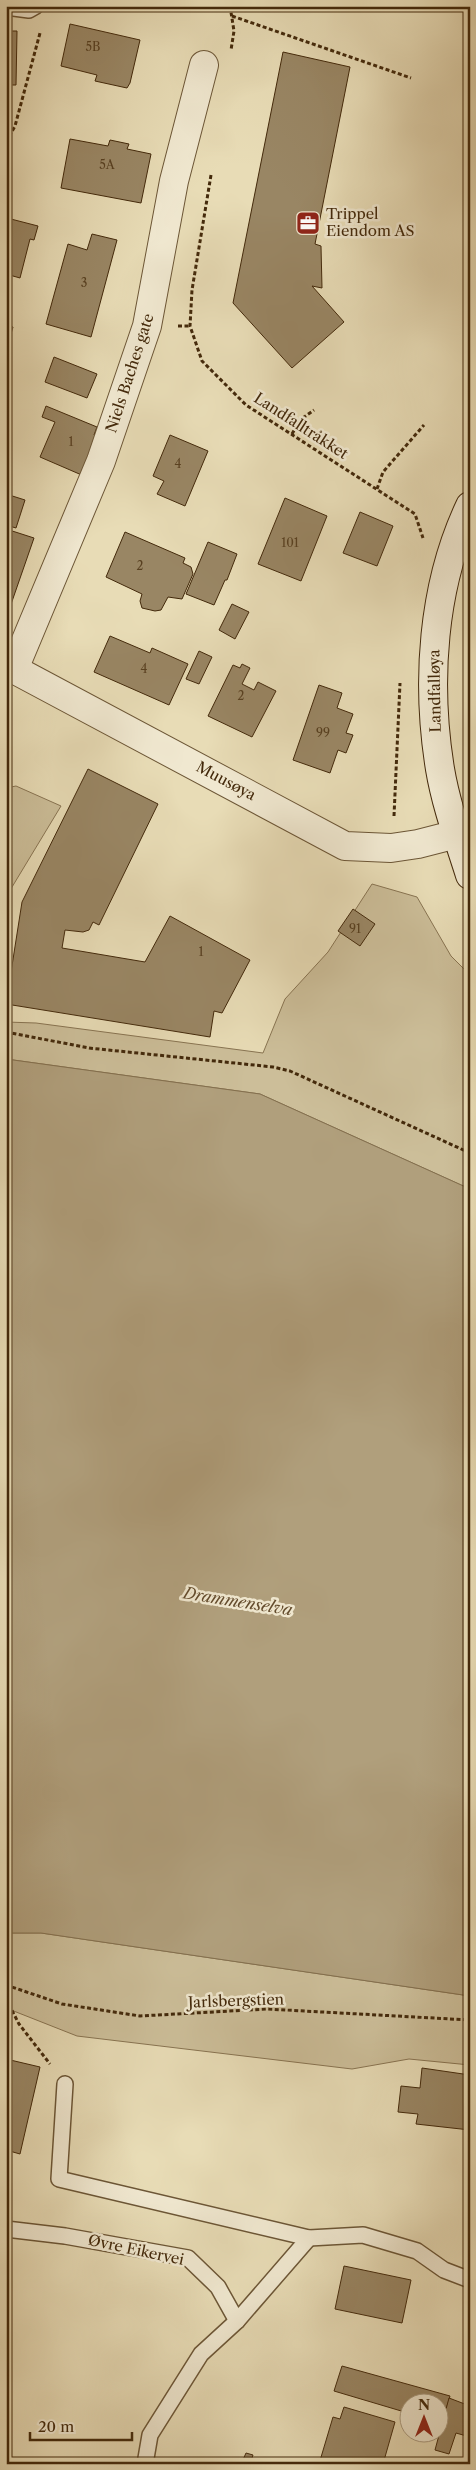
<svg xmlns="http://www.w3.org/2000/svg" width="476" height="2470" viewBox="0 0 476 2470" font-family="'Libre Caslon Text',serif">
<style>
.green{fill:#ccbe99;stroke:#887452}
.water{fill:#b09f7c;stroke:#84704f}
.building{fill:#998664;stroke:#43290b}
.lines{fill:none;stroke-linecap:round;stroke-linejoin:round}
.lane-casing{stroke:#6c5636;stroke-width:18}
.street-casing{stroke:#6c5636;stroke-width:30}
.secondary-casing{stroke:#43290b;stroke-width:30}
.path{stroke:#43290b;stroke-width:3;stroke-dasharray:4 2.5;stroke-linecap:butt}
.lane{stroke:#f0e8d0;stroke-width:15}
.street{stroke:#f0e8d0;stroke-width:28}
.secondary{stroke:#f0e8d0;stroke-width:28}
.labels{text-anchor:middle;stroke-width:5;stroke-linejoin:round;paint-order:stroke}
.number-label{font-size:12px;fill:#584021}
.poi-label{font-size:15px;fill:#43290b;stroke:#f0e8d0;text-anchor:start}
.street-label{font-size:15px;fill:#43290b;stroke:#f0e8d0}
.water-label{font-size:16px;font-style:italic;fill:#644c2d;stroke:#f0e8d0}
</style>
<rect width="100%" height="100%" fill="#e8dcb6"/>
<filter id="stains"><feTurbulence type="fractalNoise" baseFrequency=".004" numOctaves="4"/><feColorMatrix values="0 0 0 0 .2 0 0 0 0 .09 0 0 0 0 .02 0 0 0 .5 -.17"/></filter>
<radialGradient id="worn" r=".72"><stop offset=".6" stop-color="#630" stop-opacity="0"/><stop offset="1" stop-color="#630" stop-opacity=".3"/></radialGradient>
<g class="green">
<path d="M16 786 61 806 6 897V788Z"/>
<path d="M372 884 417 897 451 956 470 975V1189L260 1094 6 1059V1022L36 1023 263 1053 285 999 328 952Z"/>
<path d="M6 1933H41L470 1996V2065L409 2059 352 2069 77 2036 6 2008Z"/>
</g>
<path class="water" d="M6 1059 260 1094 470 1189V1996L41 1933H6Z"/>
<g class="building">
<path d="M70 24 140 40 130 83 127 88 95 81 97 75 61 66Z"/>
<path d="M6 31H17L16 85H6Z"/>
<path d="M283 52 350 67 315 244 321 246 322 288 312 286 344 322 292 368 233 303Z"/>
<path d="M70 139 108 146 110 140 129 144 127 149 151 154 141 203 61 188Z"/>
<path d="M7 218 38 226 34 240 30 239 20 278 6 274Z"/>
<path d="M92 234 117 240 91 337 46 324 68 244 87 250Z"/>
<path d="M6 325 13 327 8 344 6 343Z"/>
<path d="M54 357 97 374 87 398 45 382Z"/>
<path d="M46 406 97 427 94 435 100 437 84 476 40 457 55 422 42 417Z"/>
<path d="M170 435 208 451 185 506 157 494 164 481 153 476Z"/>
<path d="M6 494 25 500 16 528 6 525Z"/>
<path d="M285 498 327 516 301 581 258 564Z"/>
<path d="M360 512 393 526 377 566 343 553Z"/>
<path d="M6 529 34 538 9 610H6Z"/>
<path d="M125 532 185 558 183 563 191 567 193 574 182 599 168 597 161 610 155 611 142 608 140 601 142 594 106 577Z"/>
<path d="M208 542 237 554 227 580H225L214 605 186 594Z"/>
<path d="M232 604 249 612 235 639 219 630Z"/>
<path d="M110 636 150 653 152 648 188 664 169 705 94 672Z"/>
<path d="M199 651 212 657 199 684 186 679Z"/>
<path d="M242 664 250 668 242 684 254 690 258 682 276 691 252 737 208 716 233 665 240 668Z"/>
<path d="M319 685 342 693 337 708 353 714 346 733 353 735 346 753 338 750 330 773 293 760Z"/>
<path d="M88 769 158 804 99 925 93 922 89 930 83 932 65 930 62 948 145 962 170 916 250 960 222 1013 214 1011 210 1037 6 1004 22 902Z"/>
<path d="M353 909 375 924 360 946 338 931Z"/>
<path d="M6 2059 40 2067 20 2154 6 2150Z"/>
<path d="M422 2068 470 2075V2130L416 2124 418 2114 398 2112 401 2086 420 2088Z"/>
<path d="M344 2266 411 2280 402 2323 335 2309Z"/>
<path d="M342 2366 450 2396 441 2427 438 2426V2402H408V2413L334 2391Z"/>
<path d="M449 2398 470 2406V2437L456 2433 449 2454 435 2450Z"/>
<path d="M344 2407 395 2422 383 2464H319L333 2417 340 2419Z"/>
<path d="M246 2453 253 2455 251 2461 259 2464H234L235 2460 242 2462Z"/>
</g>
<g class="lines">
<g class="lane-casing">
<g id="lane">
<path d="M6 7 29 10 36 6"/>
<path d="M65 2084 59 2179 309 2238 363 2235 417 2251 444 2270 470 2280"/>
<path d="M6 2229 65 2236 188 2258 218 2287 237 2321"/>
<path d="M145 2464 150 2435 201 2354 237 2321 309 2238"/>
</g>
</g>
<g class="street-casing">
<g id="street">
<path d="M6 665 345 846 391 848 418 844 457 834"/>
<path d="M14 669 101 461 147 326 174 181 204 65"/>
</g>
</g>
<g class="secondary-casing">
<path id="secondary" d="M470 506C432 586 426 683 440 769 446 805 459 840 470 875"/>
</g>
<g class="path">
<path d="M230 6 234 31 231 50"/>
<path d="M232 16 411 78"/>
<path d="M6 142 15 126 40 33"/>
<path d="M211 175 192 290 190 326 202 361 246 405 415 514 423 538"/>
<path d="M178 326H190"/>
<path d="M292 434 300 420 314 410"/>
<path d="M377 489 383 472 424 425"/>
<path d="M394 816 400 683"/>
<path d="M6 1032 89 1048 273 1067 290 1071 470 1153"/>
<path d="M6 1985 62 2004 140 2016 267 2009 470 2020"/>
<path d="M6 1999 19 2024 50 2064"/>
</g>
<use href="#lane" class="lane"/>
<use href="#street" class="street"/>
<use href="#secondary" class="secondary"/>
</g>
<defs>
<g id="office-square" transform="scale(1.25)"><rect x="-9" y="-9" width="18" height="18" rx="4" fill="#8f2418" stroke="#f0e8d0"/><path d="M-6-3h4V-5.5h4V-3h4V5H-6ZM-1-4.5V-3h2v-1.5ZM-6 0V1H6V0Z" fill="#fff"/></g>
</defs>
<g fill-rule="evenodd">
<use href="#office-square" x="308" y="223"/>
</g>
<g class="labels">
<g class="number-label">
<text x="93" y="51">5B</text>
<text x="107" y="169">5A</text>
<text x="84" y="287">3</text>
<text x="71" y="446">1</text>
<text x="178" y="468">4</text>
<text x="290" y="547">101</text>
<text x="140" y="570">2</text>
<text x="144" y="673">4</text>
<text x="241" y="700">2</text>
<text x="323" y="737">99</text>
<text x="355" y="933">91</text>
<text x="201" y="956">1</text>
</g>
<g class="poi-label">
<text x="326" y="219">Trippel<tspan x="326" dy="17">Eiendom AS</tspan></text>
</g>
<g class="street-label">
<text transform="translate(130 373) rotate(-72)" y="5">Niels Baches gate</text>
<text transform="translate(301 426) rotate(33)" y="5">Landfalltråkket</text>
<text transform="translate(435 691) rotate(-91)" y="5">Landfalløya</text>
<text transform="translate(226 781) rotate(28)" y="5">Muusøya</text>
<text transform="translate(236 2001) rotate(-2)" y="5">Jarlsbergstien</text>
<text transform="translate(136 2250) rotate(12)" y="5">Øvre Eikervei</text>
</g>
<g class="water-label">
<text transform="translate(238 1601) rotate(9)" y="6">Drammenselva</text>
</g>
</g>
<rect width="476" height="2470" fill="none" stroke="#e8dcb6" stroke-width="25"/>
<rect x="8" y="8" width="461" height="2455" fill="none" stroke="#43290b" stroke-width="2.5"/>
<rect x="12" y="12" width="451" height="2445" fill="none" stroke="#43290b"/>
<g transform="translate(424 2418)"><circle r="24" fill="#f0e8d0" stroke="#ab9c81"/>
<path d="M0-4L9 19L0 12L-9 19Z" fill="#8f2418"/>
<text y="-8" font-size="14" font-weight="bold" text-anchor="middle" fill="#43290b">N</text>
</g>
<path d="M30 2432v8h102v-8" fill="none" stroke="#43290b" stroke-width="2.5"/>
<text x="38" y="2432" font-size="15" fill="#43290b" stroke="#f0e8d0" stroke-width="4" paint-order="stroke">20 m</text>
<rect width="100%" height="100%" filter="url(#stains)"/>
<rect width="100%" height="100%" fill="url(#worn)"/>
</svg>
